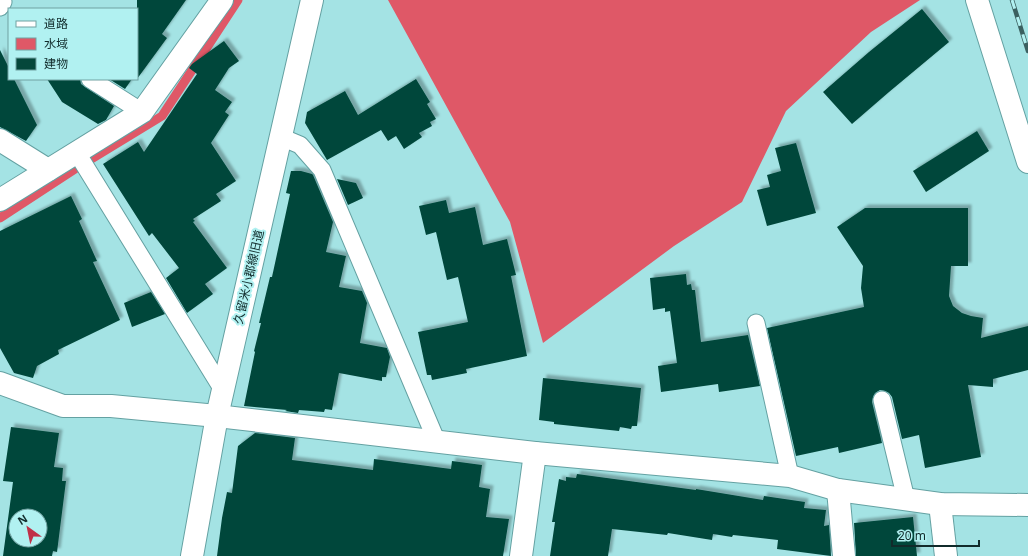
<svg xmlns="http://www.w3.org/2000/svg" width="1028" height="556" viewBox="0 0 1028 556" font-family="'Noto Sans','Noto Sans JP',sans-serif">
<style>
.water{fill:#df5867}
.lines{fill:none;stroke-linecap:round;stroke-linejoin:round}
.stream{stroke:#df5867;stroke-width:9}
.building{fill:#05473b;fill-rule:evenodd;filter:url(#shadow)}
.service-casing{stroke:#64a1a2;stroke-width:19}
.minor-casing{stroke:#64a1a2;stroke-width:24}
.tertiary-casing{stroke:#64a1a2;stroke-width:24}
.service{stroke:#fff;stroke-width:17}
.minor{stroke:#fff;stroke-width:22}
.tertiary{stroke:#fff;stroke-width:22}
.rail-casing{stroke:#3b6060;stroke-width:4.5}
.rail{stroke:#b1f1f1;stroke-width:3;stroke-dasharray:9;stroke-linecap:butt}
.labels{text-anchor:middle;stroke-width:4;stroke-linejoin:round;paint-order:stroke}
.street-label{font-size:12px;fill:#112b2b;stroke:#b1f1f1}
</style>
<defs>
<filter id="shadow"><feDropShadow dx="3.5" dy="-3.5" stdDeviation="1" flood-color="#0004"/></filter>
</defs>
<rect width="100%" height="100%" fill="#a4e3e4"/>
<path class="water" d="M388 0H920L871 32 786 111 742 202 674 246 543 343 510 222Z"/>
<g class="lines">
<path class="stream" d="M0 218 75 169 162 116 238 0"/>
</g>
<g class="building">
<path d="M137 0H186L162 34 167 38 137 79Z"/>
<path d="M922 9 949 42 889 92 852 124 823 92 869 52Z"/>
<path d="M224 41 239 61 229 68 215 90 232 102 225 112 229 115 211 143 236 181 216 194 221 201 193 219 195 221 193 222 227 268 205 284 213 294 187 313 166 278 179 268 152 233 149 236 103 164 138 142 144 152 197 74 189 68 192 64Z"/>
<path d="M0 50 9 68V79H14L37 125 26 141 0 127Z"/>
<path d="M47 79H80L81 84 85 87 114 106 106 120 98 124 62 102Z"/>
<path d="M109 79H132L125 89Z"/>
<path d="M416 79 430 102 427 104 436 119 430 122 432 126 419 133 422 137 404 149 396 136 388 141 381 130 327 160 305 123 307 112 345 91 358 115Z"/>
<path d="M977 131 989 151 926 192 913 171Z"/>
<path d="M796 143 816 213 767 226 757 190 770 187 767 175 781 171 775 148Z"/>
<path d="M291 171H301L312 174 313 175 333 222 326 252 346 256 339 287 362 291 367 303 360 343 387 348 390 357 386 377H382V381L339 373 332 410 325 409 324 412 299 410 298 413 285 411 287 410 244 406 255 352 254 351 261 323H259L270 277H272L290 194 286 193Z"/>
<path d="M337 179 356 183 363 198 348 205Z"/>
<path d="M71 196 82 219 79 221 97 261 93 262 120 320 58 350 59 354 37 366 33 378 14 373 0 348V231Z"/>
<path d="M446 200 449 213 475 207 483 245 507 239 516 275 511 276 527 356 466 369 467 373 432 380 431 375H427L418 332 468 322 458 277 447 280 436 232 426 235 419 206Z"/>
<path d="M865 208H968V266H951L949 296 953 306 962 313 971 316 983 318 981 338 1028 326V370L993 379V387L968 385 981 457 925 468 919 435 902 439 892 397 889 393 885 391 880 390 875 393 873 397 872 402 882 443 839 453 838 447 796 456 767 328 864 307 861 288 863 266 837 227Z"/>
<path d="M686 274 687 285 691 284 692 290H695L701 342 748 335 760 386 719 392 718 384 661 392 658 366 677 363 670 311 665 312V308L653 310 650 278Z"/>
<path d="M151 292 165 314 132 327 124 303Z"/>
<path d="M543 378 641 388 637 426H632L631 429 620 427 619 431 554 424V422L539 420Z"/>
<path d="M11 427 59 433 54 467 63 468 62 481H66L57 552 53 551 52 556H3L13 482 3 481ZM16 516H40V540H16Z"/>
<path d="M255 433 295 438 292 460 373 470 374 459 451 469 452 461 482 465 479 487 490 489 486 517 509 519 503 556H217L222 518 227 492 232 493 238 446Z"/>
<path d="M577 474 696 490V489L763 500 764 496 805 502 804 508 826 510 824 526 829 525 831 556 777 549 778 540 733 535 732 537 713 534 712 540 668 533 667 535 612 529 608 556H550L555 522H552L559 479 566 481V477L576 478Z"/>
<path d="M913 517 917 556H856L854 523Z"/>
</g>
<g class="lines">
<g class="service-casing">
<g id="service">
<path d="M0 7 3 2"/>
<path d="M90 79 142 112"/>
<path d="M281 137 300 145 322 170 437 442"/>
<path d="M77 153 223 390"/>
<path d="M756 323 790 476"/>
<path d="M882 400 906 499"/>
</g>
</g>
<g class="minor-casing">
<g id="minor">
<path d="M0 140 48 170"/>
<path d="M0 200 142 112 222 0"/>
<path d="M0 383 63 406H111L217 416 535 453 790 476 838 490 940 504 1028 505"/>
<path d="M838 490 844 556"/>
<path d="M940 504 946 556"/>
<path d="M521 556 535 453"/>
</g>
</g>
<g class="tertiary-casing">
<g id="tertiary">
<path d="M977 0 1028 162"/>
<path d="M192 556 217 416 312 0"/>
</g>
</g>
<use href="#service" class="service"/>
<use href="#minor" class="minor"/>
<use href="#tertiary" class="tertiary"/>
<g class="rail-casing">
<path id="rail" d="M1012 0 1028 51"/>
</g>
<use href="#rail" class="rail"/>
</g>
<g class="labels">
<g class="street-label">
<text transform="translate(249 277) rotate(-77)" y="4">久留米小郡線旧道</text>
</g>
</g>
<rect x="8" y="8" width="130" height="72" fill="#b1f1f1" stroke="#71a2a2"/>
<rect x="16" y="21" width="20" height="6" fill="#ffffff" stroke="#71a2a2"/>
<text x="44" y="28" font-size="12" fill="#112b2b">道路</text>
<rect x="16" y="38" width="20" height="12" fill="#df5867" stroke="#71a2a2"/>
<text x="44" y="48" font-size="12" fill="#112b2b">水域</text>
<rect x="16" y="58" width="20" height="12" fill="#05473b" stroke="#71a2a2"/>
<text x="44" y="68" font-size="12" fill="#112b2b">建物</text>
<g transform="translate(28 528) rotate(327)"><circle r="19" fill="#b1f1f1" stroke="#71a2a2"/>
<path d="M0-3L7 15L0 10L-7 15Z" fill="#c03048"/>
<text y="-6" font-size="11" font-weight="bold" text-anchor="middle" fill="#112b2b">N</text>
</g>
<path d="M892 540v6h87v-6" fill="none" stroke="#112b2b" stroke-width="2"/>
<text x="898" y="540" font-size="12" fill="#112b2b" stroke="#b1f1f1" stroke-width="3" paint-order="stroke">20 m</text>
</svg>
